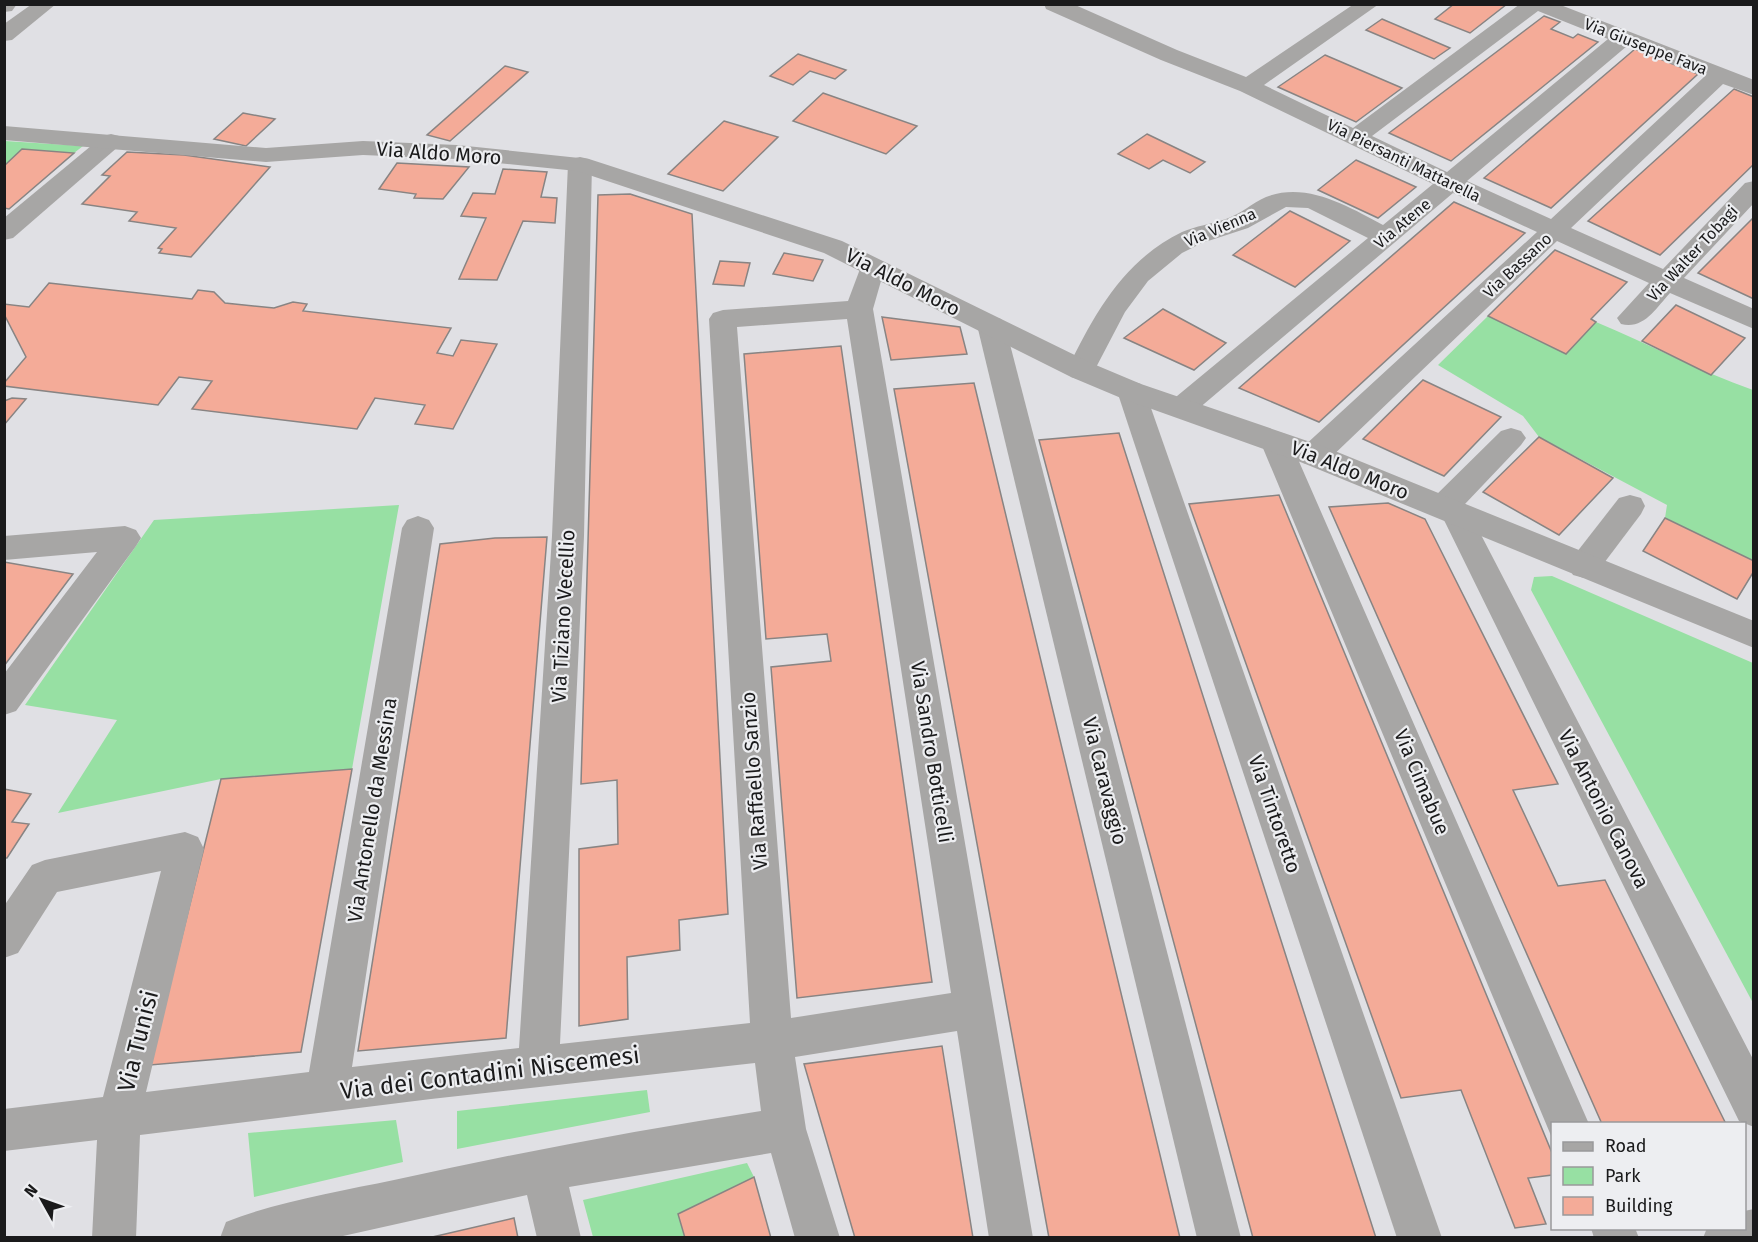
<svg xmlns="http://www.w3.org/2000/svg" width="1758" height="1242" viewBox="0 0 1758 1242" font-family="'Fira Sans',sans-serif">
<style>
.green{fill:#97e0a3}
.building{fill:#f4ab98;stroke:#888483;stroke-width:1.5}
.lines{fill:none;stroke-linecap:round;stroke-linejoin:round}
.minor{fill:#a7a6a5;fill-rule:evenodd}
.tertiary{fill:#a7a6a5;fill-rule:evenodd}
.labels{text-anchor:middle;stroke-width:4.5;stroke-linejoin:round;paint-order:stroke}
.far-street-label{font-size:16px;fill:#1a1a1b;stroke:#edeef1}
.street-label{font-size:20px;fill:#1a1a1b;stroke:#edeef1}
.near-street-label{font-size:24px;fill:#1a1a1b;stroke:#edeef1}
</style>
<rect width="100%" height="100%" fill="#e0e0e4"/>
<g class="green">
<path d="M5 141 83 146 74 153 22 149 5 166Z"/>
<path d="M1488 316 1566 354 1596 322C1649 344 1699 371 1753 390V561L1665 518 1667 505 1539 437 1523 416 1438 365Z"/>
<path d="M399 505 352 769 221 779 58 813 117 720 25 705 154 520Z"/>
<path d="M1552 576 1753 663V1003L1531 590 1534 577Z"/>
<path d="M647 1090 650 1112 457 1149V1111Z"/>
<path d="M396 1120 403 1162 254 1197 248 1133Z"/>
<path d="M747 1163 754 1177 679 1214 685 1237H593L583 1200Z"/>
</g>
<g class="building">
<path d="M1454 4H1507L1470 33 1435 19Z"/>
<path d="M1544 16 1560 22 1551 29 1573 38 1578 34 1598 42 1451 161 1389 133Z"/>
<path d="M1382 19 1450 48 1434 59 1366 30Z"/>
<path d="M1635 49 1698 74 1551 208 1484 178Z"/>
<path d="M798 54 846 70 835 79 810 71 793 85 770 76Z"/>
<path d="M1325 55 1402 88 1356 122 1278 87Z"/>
<path d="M505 66 528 72 450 141 427 135Z"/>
<path d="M1734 89 1754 97V164L1660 255 1588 221Z"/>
<path d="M823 93 917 126 886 154 793 121Z"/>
<path d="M243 113 275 119 246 146 214 139Z"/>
<path d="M724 121 778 137 723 191 668 174Z"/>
<path d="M1147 134 1205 162 1190 173 1163 160 1149 169 1118 154Z"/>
<path d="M22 149 74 153 9 209 4 208V166Z"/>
<path d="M127 152 184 155 270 167 191 257 159 253 162 249 158 248 176 228 129 221 137 212 82 204 110 176 102 175Z"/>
<path d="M1356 160 1416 187 1378 218 1318 190Z"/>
<path d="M397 163 469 167 443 199 414 198 416 194 379 189Z"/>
<path d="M503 169 547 172 541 197 557 198 555 223 523 221 497 280 459 279 486 218 461 216 473 193 495 194Z"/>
<path d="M630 194 692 214 728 914 679 920 680 950 627 957 628 1019 579 1026V849L618 844 617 780 581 784 598 195Z"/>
<path d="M1454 202 1525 233 1319 422 1239 388Z"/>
<path d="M1290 211 1350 241 1295 287 1233 255Z"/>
<path d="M1754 217V299L1698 273Z"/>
<path d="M1555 250 1627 282 1591 319 1596 322 1566 354 1488 316Z"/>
<path d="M784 253 823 260 813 281 773 274Z"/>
<path d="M720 261 750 263 744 286 713 284Z"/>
<path d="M49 283 192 299 198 290 214 292 225 303 274 308 293 302 307 304 303 311 451 328 437 353 453 356 461 340 497 344 453 429 415 424 425 405 375 398 357 429 192 409 212 381 179 377 158 405 4 386V383L26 357 4 314V304L29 307Z"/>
<path d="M1676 305 1745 338 1711 375 1642 341Z"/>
<path d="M1163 309 1226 343 1194 370 1124 338Z"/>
<path d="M882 317 960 327 967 354 891 360Z"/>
<path d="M841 346 932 982 797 998 771 667 831 661 827 634 766 639 744 354Z"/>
<path d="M1423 380 1501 417 1444 476 1363 439Z"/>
<path d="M974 383 1180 1238H1049L894 389Z"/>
<path d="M12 398 26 399 4 425V401Z"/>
<path d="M1119 433 1376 1238H1253L1039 440Z"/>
<path d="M1539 437 1613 478 1559 535 1483 492Z"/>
<path d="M1279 495 1552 1153V1175L1528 1178 1546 1224 1515 1228 1461 1090 1401 1098 1189 504Z"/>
<path d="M1388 503 1425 519 1558 784 1513 790 1558 886 1605 880 1726 1124H1602L1329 507Z"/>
<path d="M1665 518 1754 561V571L1737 599 1643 551Z"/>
<path d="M547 537 506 1038 358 1051 440 544 495 538Z"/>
<path d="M4 562 73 574 4 666Z"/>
<path d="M352 769 301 1052 150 1065 221 779Z"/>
<path d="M4 789 31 794 12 822 29 824 7 858H4Z"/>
<path d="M942 1046 973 1238H855L804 1064Z"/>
<path d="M754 1177 771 1238H685L678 1214Z"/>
<path d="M514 1218 518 1238H428Z"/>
</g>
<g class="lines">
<g class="minor">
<path d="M1044 4H1073L1177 50 1246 77 1354 4H1379L1264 85 1353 128 1520 4H1558L1754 80V95L1723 84 1571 228 1663 269 1745 183 1754 181V203L1684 278 1754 309V329L1670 293C1656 308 1644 330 1621 324L1617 318 1649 283 1557 241 1325 463 1314 466 1303 463 1299 455 1303 447 1537 232 1453 193 1191 415 1181 418 1171 415 1167 408 1171 401 1368 238 1308 208 1286 207 1248 228 1202 243 1182 253 1148 281 1125 312 1091 377 1081 380 1071 377 1067 370C1094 314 1124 260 1182 232 1196 226 1211 224 1226 219 1241 214 1252 203 1266 197 1307 181 1349 207 1383 225L1433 184 1240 91 1161 60 1046 9ZM1538 11 1608 39 1447 172 1372 136ZM1627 46 1704 77 1551 219 1467 181Z"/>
<path d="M111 134 119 136 123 141 119 146 13 238 4 240V218L103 136Z"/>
<path d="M580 157 589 159 592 164 584 536 560 1044 750 1023 709 319 713 313 723 310 848 301 863 261 872 259 881 261 885 267 873 309 1033 1238H989L957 1031 795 1057 806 1129 840 1238H795L771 1153 569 1187 581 1238H537L527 1195 334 1238H220L226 1222C276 1202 341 1191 394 1180 516 1153 638 1130 761 1111L755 1063 431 1099 140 1135 136 1238H92L97 1140 4 1151V1109L103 1097 161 871 57 892 18 953 4 958V906L32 865 45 860 185 832 198 837 204 849 146 1092 309 1072 402 528 407 520 418 516 429 520 434 528 352 1067 519 1048 552 536 568 164 571 159ZM847 319 951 993 791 1018 737 327Z"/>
<path d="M991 316 1001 319 1005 325 1241 1238H1197L977 325 981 319Z"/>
<path d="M1131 381 1141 384 1145 391 1442 1238H1397L1117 391 1121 384Z"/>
<path d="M1511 428 1521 431 1526 438 1521 445 1465 504 1754 1061V1127L1739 1121 1443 518 1432 515 1428 507 1432 499 1501 431Z"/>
<path d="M1275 431 1285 434 1290 441 1589 1124H1552V1138L1260 441 1265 434Z"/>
<path d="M1630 495 1641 498 1645 506 1641 514 1595 575 1584 578 1573 575 1568 566 1573 557 1619 498Z"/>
<path d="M125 526 136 530 141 538 136 546 16 711 4 715V674L97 552 4 560V536Z"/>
<path d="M1754 1209V1238H1703L1707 1228H1744V1211Z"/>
<path d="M1591 1228H1635L1639 1238H1594Z"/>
</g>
<g class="tertiary">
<path d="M4 4H17L12 11 4 12Z"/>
<path d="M32 4H56L12 40 4 41V24Z"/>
<path d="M4 126 266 148 363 141 457 145 589 159 842 241 1091 363 1141 384 1325 447 1754 621V648L1303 463 1121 398 1071 377 824 253 577 171 457 159 363 155 266 162 4 140Z"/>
</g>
</g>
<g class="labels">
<g class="far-street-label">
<text transform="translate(1646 46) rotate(21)" y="6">Via Giuseppe Fava</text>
<text transform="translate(1404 160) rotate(26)" y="6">Via Piersanti Mattarella</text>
<text transform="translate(1402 223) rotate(-40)" y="6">Via Atene</text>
<text transform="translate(1220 227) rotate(-23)" y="6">Via Vienna</text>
<text transform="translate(1692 253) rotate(-47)" y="6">Via Walter Tobagi</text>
<text transform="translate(1517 265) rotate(-43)" y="6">Via Bassano</text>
</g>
<g class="street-label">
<text transform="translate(439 153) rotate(4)" y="7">Via Aldo Moro</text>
<text transform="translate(903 282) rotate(27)" y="7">Via Aldo Moro</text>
<text transform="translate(1350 470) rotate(22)" y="7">Via Aldo Moro</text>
<text transform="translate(563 616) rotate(-87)" y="7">Via Tiziano Vecellio</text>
<text transform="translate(932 752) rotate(81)" y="7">Via Sandro Botticelli</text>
<text transform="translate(754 781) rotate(-94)" y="7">Via Raffaello Sanzio</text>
<text transform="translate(1105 781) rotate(76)" y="7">Via Caravaggio</text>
<text transform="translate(1422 782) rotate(67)" y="7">Via Cimabue</text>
<text transform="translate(1604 809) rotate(63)" y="7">Via Antonio Canova</text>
<text transform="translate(372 810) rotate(-81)" y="7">Via Antonello da Messina</text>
<text transform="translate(1275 814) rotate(71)" y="7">Via Tintoretto</text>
</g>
<g class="near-street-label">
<text transform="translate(138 1041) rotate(-76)" y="8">Via Tunisi</text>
<text transform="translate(490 1073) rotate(-7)" y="8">Via dei Contadini Niscemesi</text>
</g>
</g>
<rect width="1758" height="1242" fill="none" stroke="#1a1a1b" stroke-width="12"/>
<rect x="1551" y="1122" width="195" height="108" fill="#edeef1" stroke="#99999b" stroke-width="1.5"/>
<rect x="1563" y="1142" width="30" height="9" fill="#a7a6a5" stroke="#99999b" stroke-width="1.5"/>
<text x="1605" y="1152" font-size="18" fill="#1a1a1b">Road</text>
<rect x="1563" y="1167" width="30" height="18" fill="#97e0a3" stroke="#99999b" stroke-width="1.5"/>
<text x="1605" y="1182" font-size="18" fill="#1a1a1b">Park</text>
<rect x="1563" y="1197" width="30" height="18" fill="#f4ab98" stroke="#99999b" stroke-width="1.5"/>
<text x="1605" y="1212" font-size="18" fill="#1a1a1b">Building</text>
<g transform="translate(42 1200) rotate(310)" stroke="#edeef1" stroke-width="4.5" paint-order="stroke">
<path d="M0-4.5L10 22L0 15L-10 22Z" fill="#1a1a1b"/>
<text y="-9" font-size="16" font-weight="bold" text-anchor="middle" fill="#1a1a1b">N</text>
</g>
</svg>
